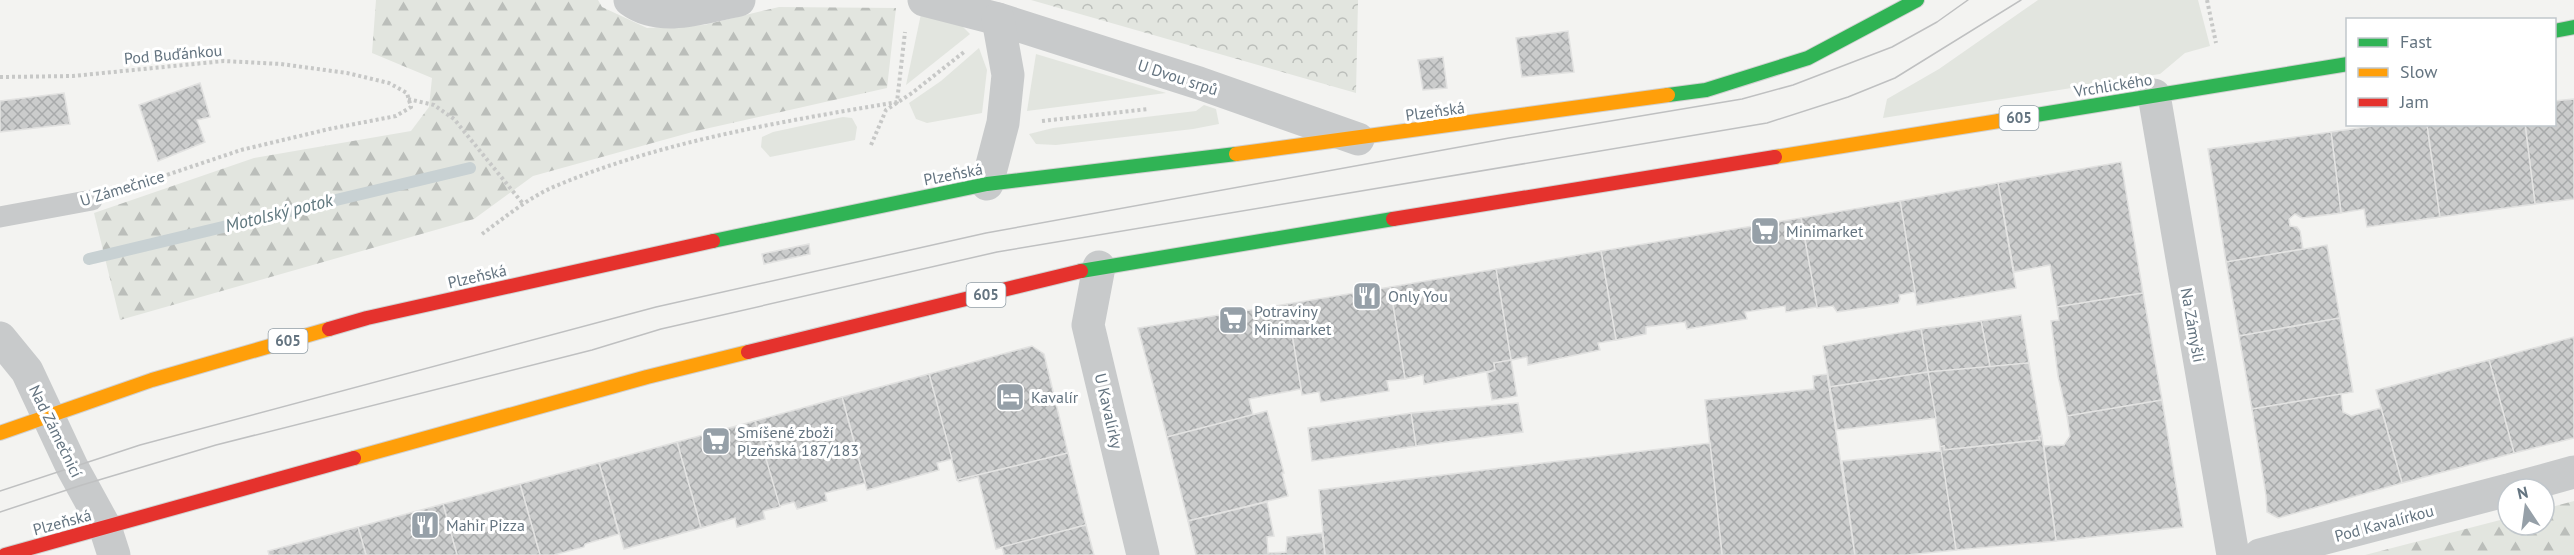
<svg xmlns="http://www.w3.org/2000/svg" width="2574" height="555" viewBox="0 0 2574 555" font-family="'PT Sans',sans-serif">
<style>
.grass{fill:#e2e5df}
.forest{fill:url(#forest-firs)}
.park{fill:url(#park-crowns)}
.lines{fill:none;stroke-linecap:round;stroke-linejoin:round}
.stream{stroke:#c8d1d3;stroke-width:12}
.building{fill:url(#building-cross-hatch);stroke:#e2e2e1;stroke-width:1.5}
.fast-casing{stroke:#d0d0d0;stroke-width:16}
.slow-casing{stroke:#d0d0d0;stroke-width:16}
.jam-casing{stroke:#d0d0d0;stroke-width:16}
.path{stroke:#c7c8c7;stroke-width:4;stroke-dasharray:3 3;stroke-linecap:butt}
.lane{stroke:#c8cacb;stroke-width:21}
.street{stroke:#c8cacb;stroke-width:33}
.fast{stroke:#30b455;stroke-width:14}
.slow{stroke:#ff9f0a;stroke-width:14}
.jam{stroke:#e5322d;stroke-width:14}
.tram{stroke:#bfc0c1;stroke-width:1.5}
.labels{text-anchor:middle;stroke-width:6;stroke-linejoin:round;paint-order:stroke}
.shield{fill:#fff;stroke:#929ea6;stroke-width:1.5}
.shield-label{font-size:15px;font-weight:bold;fill:#647480}
.street-label{font-size:16px;fill:#647480;stroke:#fff}
.poi-label{font-size:16px;fill:#647480;stroke:#fff;text-anchor:start}
.water-label{font-size:18px;font-style:italic;fill:#5f777e;stroke:#fff}
</style>
<defs>
<pattern id="forest-firs" width="22" height="20" patternUnits="userSpaceOnUse" patternTransform="scale(1.5)"><rect width="22" height="20" fill="#e2e5df"/><path d="M5 1l3.5 6h-7zM16 11l3.5 6h-7z" fill="#bbbeba"/></pattern>
<pattern id="park-crowns" width="20" height="18" patternUnits="userSpaceOnUse" patternTransform="scale(1.5)"><rect width="20" height="18" fill="#e2e5df"/><path d="M2 6a3 3 0 1 1 6 0M12 15a3 3 0 1 1 6 0" fill="none" stroke="#bbbeba"/></pattern>
<pattern id="building-cross-hatch" width="8" height="8" patternUnits="userSpaceOnUse" patternTransform="scale(1.5)"><rect width="8" height="8" fill="#cbcccc"/><path d="M0 0l8 8M0 8l8-8" fill="none" stroke="#a8aaab"/></pattern>
</defs>
<rect width="100%" height="100%" fill="#f3f3f1"/>
<g class="grass">
<path d="M2038 0H2198L2210 46 2185 53 2160 74 1883 118 1887 99 1939 69Z"/>
<path d="M921 14 960 24 970 34 906 85Z"/>
<path d="M979 48 987 70 982 113 927 123 916 119 909 103 941 81Z"/>
<path d="M1036 54 1166 93 1027 111Z"/>
<path d="M1204 105 1216 109 1219 124 1193 129 1056 145 1036 144 1029 134 1053 128 1196 111Z"/>
<path d="M843 117 852 118 857 127 855 140 770 157 761 147 762 137 773 132Z"/>
</g>
<g class="forest">
<path d="M376 0H598L602 7 647 28 704 25 779 7 896 8 887 88 696 131 533 176 474 219 120 320 94 213 254 158 411 131 429 107 432 78 372 53Z"/>
<path d="M2574 501V555H2365L2508 518V525H2544V509Z"/>
</g>
<path class="park" d="M1031 0H1358L1356 93Z"/>
<g class="lines">
<path class="stream" d="M89 259 470 168"/>
</g>
<g class="building">
<path d="M1568 31 1574 72 1522 77 1516 38Z"/>
<path d="M1443 57 1447 88 1423 90 1418 60Z"/>
<path d="M200 83 210 117 197 120 205 142 158 161 139 105Z"/>
<path d="M64 93 70 124 0 132V101Z"/>
<path d="M2574 99V199L2535 204 2525 124H2554V101Z"/>
<path d="M2386 124H2427L2440 217 2367 227 2364 209 2341 213 2331 132Z"/>
<path d="M2427 124H2525L2535 204 2440 217Z"/>
<path d="M2331 132 2341 213 2302 218 2295 214 2289 219 2290 226 2297 227 2300 231 2303 249 2226 262 2208 149Z"/>
<path d="M2121 162 2143 293 2057 307 2050 265 2014 272 1998 183Z"/>
<path d="M1998 183 2016 288 1917 305 1900 201Z"/>
<path d="M1900 201 1915 292 1899 295 1900 299 1898 303 1837 312 1833 306 1817 308 1801 218Z"/>
<path d="M1801 218 1817 307 1786 312 1785 306 1745 312 1747 319 1687 329 1685 322 1646 327V334L1616 340 1601 251Z"/>
<path d="M809 244 810 254 764 264 762 254Z"/>
<path d="M2327 245 2340 318 2239 336 2226 262Z"/>
<path d="M1601 251 1616 340 1598 343 1600 350 1528 365 1527 357 1511 360 1496 269Z"/>
<path d="M1496 269 1511 360 1494 363 1495 370 1424 384 1423 375 1405 379 1390 287Z"/>
<path d="M1390 287 1405 379 1387 381 1389 391 1321 402 1319 392 1302 395 1287 304Z"/>
<path d="M2143 293 2162 400 2067 416 2058 376 2051 321 2059 320 2057 307Z"/>
<path d="M1287 304 1301 389 1249 399 1253 415 1167 437 1138 328Z"/>
<path d="M2021 315 2029 363 1990 367 1981 321Z"/>
<path d="M2340 318 2353 392 2252 409 2239 336Z"/>
<path d="M1981 321 1990 367 1928 372 1921 329Z"/>
<path d="M1921 329 1928 372 1830 387 1823 346Z"/>
<path d="M2574 337V438L2514 453 2489 360Z"/>
<path d="M1032 346 1044 354 1068 453 957 480 929 374Z"/>
<path d="M1511 360 1517 396 1492 400 1487 373 1495 370 1494 363Z"/>
<path d="M2489 360 2514 453 2402 483 2376 390Z"/>
<path d="M2029 363 2042 436 2039 437 2040 440 1944 450V446L1940 447 1928 372Z"/>
<path d="M1928 372 1936 418 1837 430 1830 387Z"/>
<path d="M929 374 952 459 937 463 939 470 867 490 842 397Z"/>
<path d="M1827 374 1855 555H1722L1705 400 1814 389 1813 376Z"/>
<path d="M2341 394 2343 412 2351 416 2381 408 2402 483 2278 518 2267 512 2266 495 2252 409Z"/>
<path d="M842 397 865 483 825 493 827 501 797 509 794 502 779 506 755 421Z"/>
<path d="M2162 400 2183 527 2056 541 2044 446 2064 445 2070 436 2067 416Z"/>
<path d="M1518 403 1523 432 1416 446 1411 413Z"/>
<path d="M1267 411 1284 473H1282L1288 496 1188 521 1167 437Z"/>
<path d="M1411 413 1416 446 1312 461 1308 428Z"/>
<path d="M755 421 780 507 763 511 765 519 737 527 735 518 701 528 677 442Z"/>
<path d="M2042 436 2056 541 1956 550 1940 447 1944 446V450L2040 440 2039 437Z"/>
<path d="M677 442 701 528 624 549 599 463Z"/>
<path d="M1710 443 1722 555H1325L1319 490Z"/>
<path d="M1941 451 1956 550 1907 555H1855L1842 461Z"/>
<path d="M1068 453 1086 525 996 549 978 477 959 482 957 480Z"/>
<path d="M599 463 619 534 585 544 584 547 554 555H540L520 484Z"/>
<path d="M520 484 540 555H457L443 504Z"/>
<path d="M1267 502 1274 536 1267 537 1268 553 1286 552 1287 537 1322 533 1325 555H1196L1188 521Z"/>
<path d="M443 504 457 555H366L358 527Z"/>
<path d="M1086 525 1094 555H1004L1002 547Z"/>
<path d="M358 527 366 555H269L268 551Z"/>
</g>
<g class="lines">
<g class="fast-casing">
<g id="fast">
<path d="M2554 31 2574 27"/>
<path d="M1668 95 1706 90 1808 58 1917 0"/>
<path d="M1999 121 2348 64"/>
<path d="M713 241 987 184 1236 154"/>
<path d="M1081 271 1393 219"/>
</g>
</g>
<g class="slow-casing">
<g id="slow">
<path d="M1236 154 1668 95"/>
<path d="M1775 157 1999 121"/>
<path d="M0 433 152 380 329 329"/>
<path d="M354 458 647 377 748 352"/>
</g>
</g>
<g class="jam-casing">
<g id="jam">
<path d="M1393 219 1775 157"/>
<path d="M329 329 367 318 713 241"/>
<path d="M748 352 1081 271"/>
<path d="M5 555 354 458"/>
</g>
</g>
<g class="path">
<path d="M2207 0 2216 43"/>
<path d="M0 77 73 76 224 61 281 64 347 73 389 83 407 93 411 107 396 116 329 129 241 150 122 190"/>
<path d="M408 99 434 105 454 119 524 205"/>
<path d="M1042 121 1148 109"/>
<path d="M871 145 886 110 912 93 964 52"/>
<path d="M482 234C504 218 527 199 551 188 660 141 781 122 897 102L905 32"/>
</g>
<path class="lane" d="M0 217 92 200"/>
<g class="street">
<path d="M630 0C661 23 704 7 739 0"/>
<path d="M924 0 998 19 1199 83 1358 139"/>
<path d="M2154 95 2233 555"/>
<path d="M987 184 1003 123 1008 75 998 19"/>
<path d="M1099 267 1088 325 1143 555"/>
<path d="M0 338 27 371 72 467 105 527 114 555"/>
<path d="M2512 489 2574 472"/>
<path d="M2260 555 2508 490"/>
</g>
<use href="#fast" class="fast"/>
<use href="#slow" class="slow"/>
<use href="#jam" class="jam"/>
<g class="tram">
<path d="M0 491 140 445 656 307 986 233 1509 138 1742 99 1793 85 1892 47 1937 22 1968 0"/>
<path d="M0 512 82 485 216 445 592 350 661 329 997 252 1767 123 1848 97 1895 78 2021 0"/>
</g>
</g>
<defs>
<g id="supermarket-square" transform="scale(1.5)"><rect x="-9" y="-9" width="18" height="18" rx="4" fill="#96a0a8" stroke="#fff"/><path d="M-6-5.5h2.5l.6 2H6L4.5 2H-2.5L-4.4-4H-6ZM-1.5 3.2a1.3 1.3 0 1 0 .1 0ZM3 3.2a1.3 1.3 0 1 0 .1 0Z" fill="#fff"/></g>
<g id="restaurant-square" transform="scale(1.5)"><rect x="-9" y="-9" width="18" height="18" rx="4" fill="#96a0a8" stroke="#fff"/><path d="M-5-6h1v4h1v-4h1v4h1v-4h1v5L-1.5 .5V6h-2V.5L-5-1ZM5-6V6H3V1.5H1.5Q1.5-4 5-6Z" fill="#fff"/></g>
<g id="hotel-square" transform="scale(1.5)"><rect x="-9" y="-9" width="18" height="18" rx="4" fill="#96a0a8" stroke="#fff"/><path d="M-6-4.5h1.5V1H6V5H4.5V3h-9V5H-6ZM-4 0a1.8 1.8 0 1 1 3.6 0ZM.5 0V-2.5h3Q6-2.5 6 0Z" fill="#fff"/></g>
</defs>
<g fill-rule="evenodd">
<use href="#supermarket-square" x="1765" y="231"/>
<use href="#restaurant-square" x="1367" y="296"/>
<use href="#supermarket-square" x="1233" y="320"/>
<use href="#hotel-square" x="1010" y="397"/>
<use href="#supermarket-square" x="716" y="441"/>
<use href="#restaurant-square" x="425" y="525"/>
</g>
<g class="labels">
<g class="shield">
<rect x="1999.5" y="106" width="39" height="24" rx="4.5"/>
<rect x="966.5" y="283" width="39" height="24" rx="4.5"/>
<rect x="268.5" y="329" width="39" height="24" rx="4.5"/>
</g>
<g class="shield-label">
<text x="2019" y="123">605</text>
<text x="986" y="300">605</text>
<text x="288" y="346">605</text>
</g>
<g class="street-label">
<text transform="translate(173 54) rotate(-5)" y="6">Pod Buďánkou</text>
<text transform="translate(1178 77) rotate(18)" y="6">U Dvou srpů</text>
<text transform="translate(2113 85) rotate(-9)" y="6">Vrchlického</text>
<text transform="translate(1435 111) rotate(-8)" y="6">Plzeňská</text>
<text transform="translate(953 174) rotate(-11)" y="6">Plzeňská</text>
<text transform="translate(122 188) rotate(-17)" y="6">U Zámečnice</text>
<text transform="translate(477 276) rotate(-13)" y="6">Plzeňská</text>
<text transform="translate(2193 325) rotate(80)" y="6">Na Zámyšli</text>
<text transform="translate(1109 411) rotate(77)" y="6">U Kavalírky</text>
<text transform="translate(56 431) rotate(64)" y="6">Nad Zámečnicí</text>
<text transform="translate(62 522) rotate(-15)" y="6">Plzeňská</text>
<text transform="translate(2384 523) rotate(-15)" y="6">Pod Kavalírkou</text>
</g>
<g class="poi-label">
<text x="1786" y="237">Minimarket</text>
<text x="1388" y="302">Only You</text>
<text x="1254" y="317">Potraviny<tspan x="1254" dy="18">Minimarket</tspan></text>
<text x="1031" y="403">Kavalír</text>
<text x="737" y="438">Smíšené zboží<tspan x="737" dy="18">Plzeňská 187/183</tspan></text>
<text x="446" y="531">Mahir Pizza</text>
</g>
<g class="water-label">
<text transform="translate(279 213) rotate(-14)" y="6">Motolský potok</text>
</g>
</g>
<rect x="2346" y="18" width="210" height="108" fill="#ffffff" stroke="#c1c7cc" stroke-width="1.5"/>
<rect x="2358" y="38" width="30" height="9" fill="#30b455" stroke="#c1c7cc" stroke-width="1.5"/>
<text x="2400" y="48" font-size="18" fill="#647480">Fast</text>
<rect x="2358" y="68" width="30" height="9" fill="#ff9f0a" stroke="#c1c7cc" stroke-width="1.5"/>
<text x="2400" y="78" font-size="18" fill="#647480">Slow</text>
<rect x="2358" y="98" width="30" height="9" fill="#e5322d" stroke="#c1c7cc" stroke-width="1.5"/>
<text x="2400" y="108" font-size="18" fill="#647480">Jam</text>
<g transform="translate(2526 507) rotate(347)"><circle r="28" fill="#ffffff" stroke="#c1c7cc" stroke-width="1.5"/>
<path d="M0-4.5L10 22L0 15L-10 22Z" fill="#96a0a8"/>
<text y="-9" font-size="16" font-weight="bold" text-anchor="middle" fill="#647480">N</text>
</g>
</svg>
